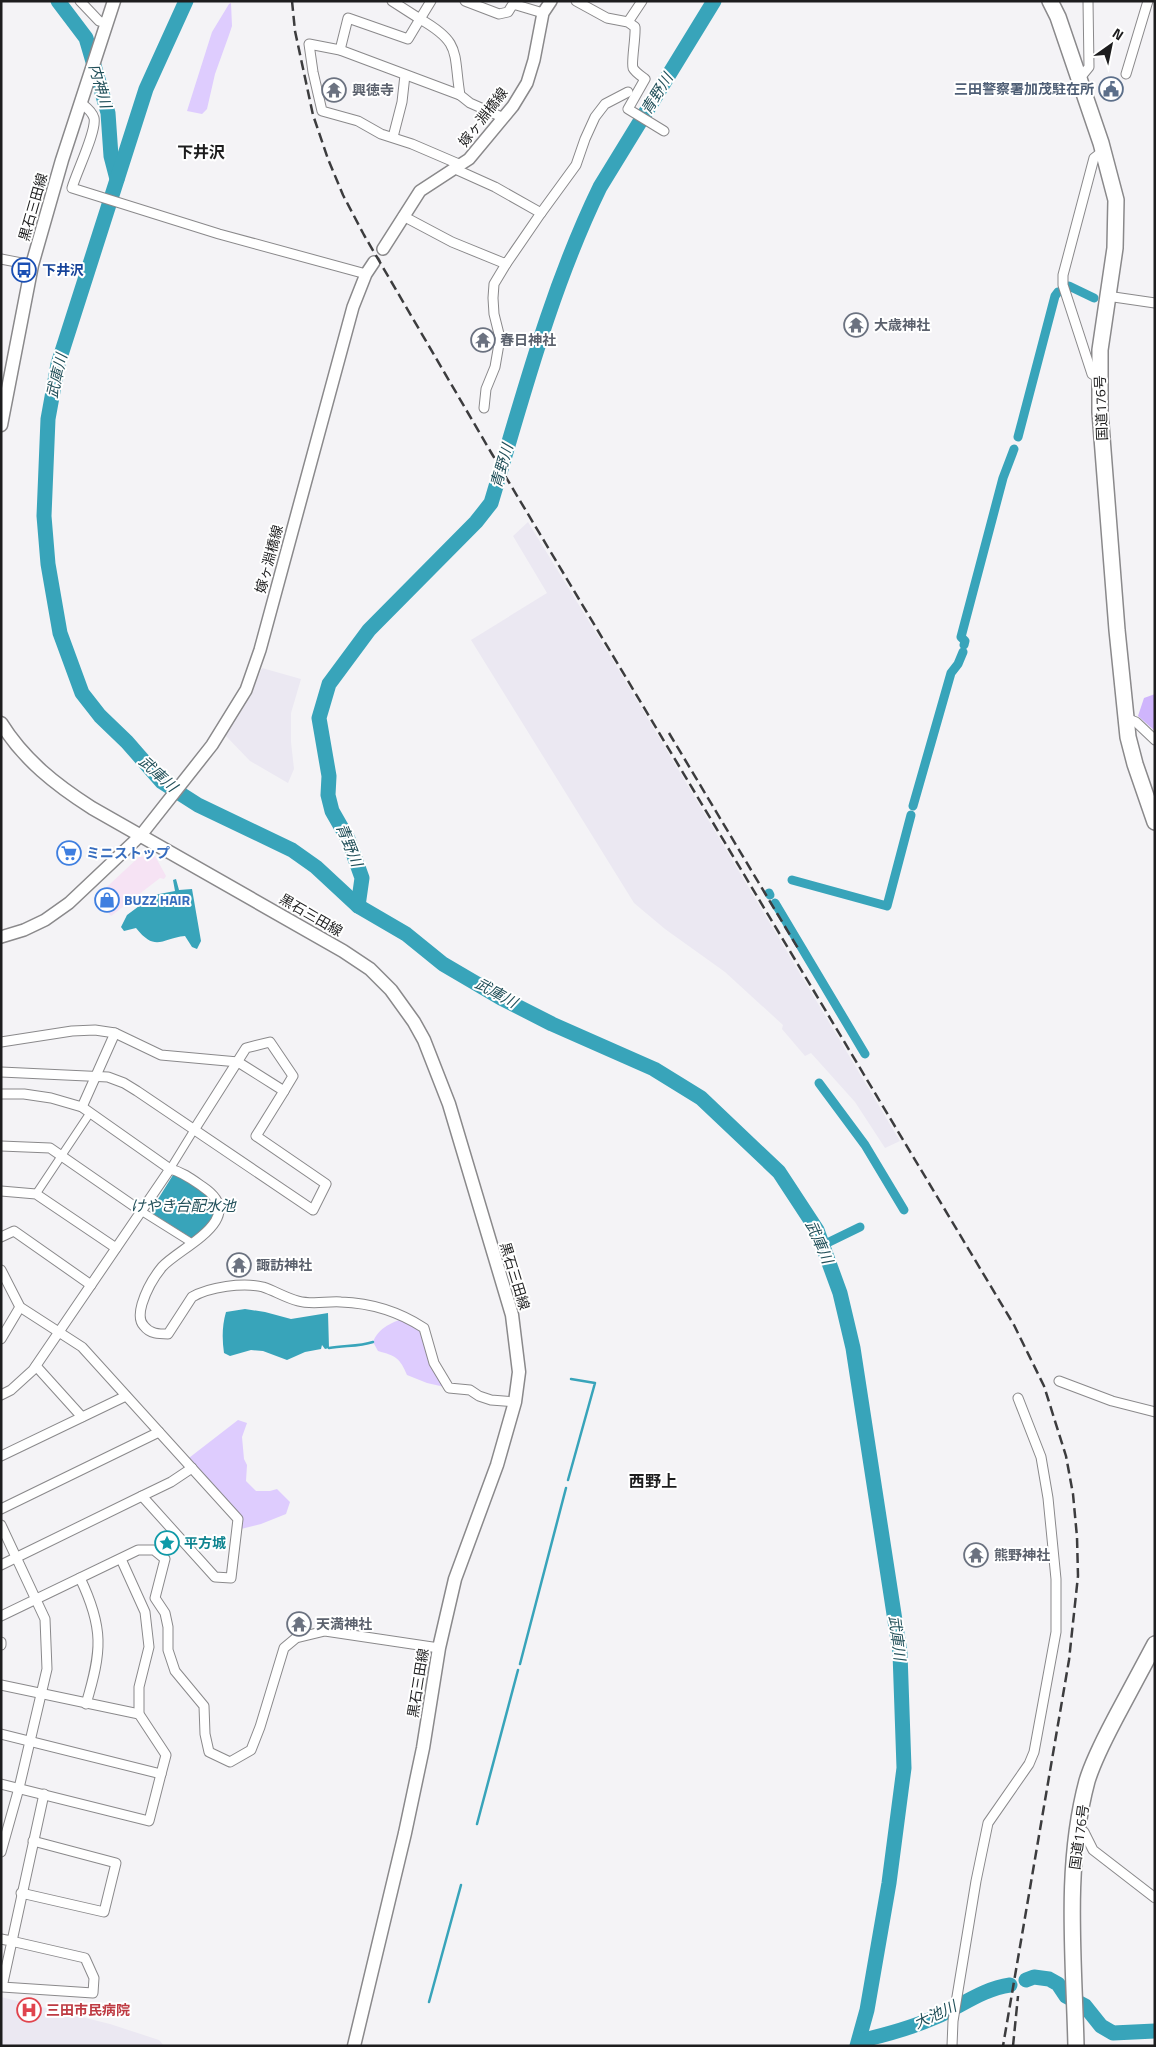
<svg xmlns="http://www.w3.org/2000/svg" width="1156" height="2047" viewBox="0 0 1156 2047" font-family="'Titillium Web','Noto Sans JP',sans-serif">
<style>
.commercial{fill:#f6e3f4}
.built{fill:#ebe8f2}
.green{fill:#deccfe}
.forest{fill:#cfb5fc}
.water{fill:#38a4ba}
.lines{fill:none;stroke-linecap:round;stroke-linejoin:round}
.stream{stroke:#38a4ba;stroke-width:2.5}
.canal{stroke:#38a4ba;stroke-width:9}
.river{stroke:#38a4ba;stroke-width:15}
.pedestrian-casing{stroke:#8a898b;stroke-width:9}
.minor-casing{stroke:#8a898b;stroke-width:11}
.tertiary-casing{stroke:#8a898b;stroke-width:14}
.secondary-casing{stroke:#8a898b;stroke-width:15}
.trunk-casing{stroke:#8a898b;stroke-width:18}
.pedestrian{stroke:#fff;stroke-width:7}
.minor{stroke:#fff;stroke-width:9}
.tertiary{stroke:#fff;stroke-width:11}
.secondary{stroke:#fff;stroke-width:12}
.trunk{stroke:#fff;stroke-width:15}
.rail{stroke:#3c3c3e;stroke-width:2.5;stroke-dasharray:10 5;stroke-linecap:butt}
.labels{text-anchor:middle;stroke-width:4;stroke-linejoin:round;paint-order:stroke}
.service-label{font-size:14px;font-weight:bold;fill:#4e5e75;stroke:#fff;text-anchor:end}
.worship-label{font-size:14px;font-weight:bold;fill:#5b616d;stroke:#fff;text-anchor:start}
.street-label{font-size:14px;fill:#1d1d1e;stroke:#fff}
.transit-label{font-size:14px;font-weight:bold;fill:#164399;stroke:#fff;text-anchor:start}
.shop-label{font-size:14px;font-weight:bold;fill:#366cbe;stroke:#fff;text-anchor:start}
.culture-label{font-size:14px;font-weight:bold;fill:#0d838f;stroke:#fff;text-anchor:start}
.health-label{font-size:14px;font-weight:bold;fill:#be3a42;stroke:#fff;text-anchor:start}
.water-label{font-size:15px;font-style:italic;fill:#22505a;stroke:#fff}
.quarter-label{font-size:16px;font-weight:bold;fill:#1d1d1e;stroke:#fff}
</style>
<rect width="100%" height="100%" fill="#f4f3f6"/>
<path class="commercial" d="M155 856 166 876 164 879 160 878 111 916 95 898 139 857Z"/>
<g class="built">
<path d="M528 522 620 672 900 1141 885 1148 855 1102 811 1053 805 1056 782 1029 783 1025 725 972 665 929 634 903 471 640 547 593 513 536Z"/>
<path d="M262 668 301 679 291 713V742L294 769 288 783 250 761 225 735 250 695Z"/>
<path d="M1 1997 110 2024 159 2040 164 2046H1Z"/>
</g>
<g class="green">
<path d="M231 3 232 26 229 35 215 74 207 109 202 114 187 111 212 32 229 4Z"/>
<path d="M407 1317 424 1328 449 1388 427 1383 407 1375C400 1358 396 1356 378 1351L373 1342C379 1327 393 1322 407 1317Z"/>
<path d="M238 1420 247 1423 242 1437 244 1459 247 1465 246 1481 256 1491H270L277 1489 290 1502 286 1514 261 1524 237 1530 238 1519 185 1461Z"/>
</g>
<path class="forest" d="M1155 694V731L1138 716 1144 698Z"/>
<g class="water">
<path d="M176 879 179 890 192 889 201 941 197 949 192 947 185 936C162 938 156 953 136 928L124 931 121 927 127 915 154 895 175 891 173 880Z"/>
<path d="M179 1174C193 1184 228 1201 210 1223 205 1229 198 1234 193 1239L150 1212 173 1175Z"/>
<path d="M245 1309 265 1312 291 1319 328 1313 329 1348 325 1349 322 1345 321 1349 305 1352 287 1360 263 1351 251 1350 230 1356 224 1353C222 1339 222 1326 226 1312Z"/>
</g>
<g class="lines">
<g class="stream">
<path d="M329 1348C344 1345 358 1347 373 1342"/>
<path d="M568 1480 595 1383 571 1379"/>
<path d="M520 1664 566 1488"/>
<path d="M477 1824 518 1670"/>
<path d="M429 2002 461 1885"/>
</g>
<g class="canal">
<path d="M1069 286 1094 298"/>
<path d="M1018 437 1055 296 1058 292"/>
<path d="M964 645 965 641 961 637 1003 478 1014 449"/>
<path d="M913 806 951 673 958 664 963 652"/>
<path d="M792 880 887 906 911 815"/>
<path d="M769 893 770 895"/>
<path d="M775 903 865 1054"/>
<path d="M819 1083 865 1145 904 1210"/>
<path d="M823 1245 860 1227"/>
</g>
<g class="river">
<path d="M58 1 86 38 108 113 111 156 117 179"/>
<path d="M186 1 146 89 58 364 48 419 44 516 48 564 60 633 82 693 100 716 127 742 162 782 198 805 292 850 316 867 358 906 406 934 443 964 501 998 552 1024 654 1069 701 1098 779 1172 817 1230 840 1293 853 1348 900 1653 904 1768 889 1883 867 2010 857 2046"/>
<path d="M358 906 362 878 348 839 332 811 328 795 329 776 319 718 329 684 369 630 476 522 491 503C523 396 551 288 600 187L714 1"/>
<path d="M1026 1980 1034 1977 1049 1979 1058 1984 1066 1996 1085 2006 1101 2026 1113 2033 1155 2031"/>
<path d="M859 2041C885 2035 911 2028 936 2017 960 2007 982 1989 1010 1985"/>
</g>
<g class="pedestrian-casing">
<g id="pedestrian">
<path d="M170 1169 194 1130"/>
<path d="M36 1194 90 1113"/>
<path d="M141 1211 192 1243"/>
</g>
</g>
<g class="minor-casing">
<g id="minor">
<path d="M80 1 99 21 106 23"/>
<path d="M392 1 420 19 431 1"/>
<path d="M465 1 499 14 508 12 513 4 543 13"/>
<path d="M576 1 607 18 628 22 635 27C636 36 631 63 633 68 635 72 641 76 645 79L628 109 664 131"/>
<path d="M628 22 642 1"/>
<path d="M340 50 348 18 408 39 420 19C462 43 453 52 460 95L470 103 504 118"/>
<path d="M1126 74 1148 1"/>
<path d="M1080 78 1089 67 1088 1"/>
<path d="M460 95 340 50 309 44 313 72 322 111 358 121 381 134 412 144 461 165"/>
<path d="M81 103C86 107 92 111 94 118 97 131 76 173 72 188L219 234 366 274"/>
<path d="M393 137 402 102 405 75"/>
<path d="M541 213 576 165 585 139 595 117 605 104 628 92"/>
<path d="M403 216 452 242 506 264 541 213 495 187 455 169"/>
<path d="M1 259 32 265"/>
<path d="M1107 296 1155 303"/>
<path d="M1099 378 1092 374 1063 285V275L1094 158 1103 151"/>
<path d="M484 408 486 389 495 367 500 338 494 314 493 298 494 284 506 264"/>
<path d="M1126 718 1136 722 1155 740"/>
<path d="M1 1042 72 1031 95 1030 115 1033 161 1055 238 1062 284 1091 256 1136 326 1184 313 1210 137 1091 124 1083 108 1077 1 1072"/>
<path d="M1 1094H24L51 1098 82 1107 170 1169 33 1370 11 1390 1 1395"/>
<path d="M82 1107 115 1033"/>
<path d="M194 1130 246 1048 270 1042 293 1076 284 1091"/>
<path d="M1 1146 50 1148 141 1211"/>
<path d="M170 1169C183 1172 193 1180 203 1187 250 1219 180 1247 162 1267 153 1278 146 1291 142 1304 140 1311 139 1321 144 1326 150 1334 159 1334 168 1334L192 1297C209 1287 243 1282 263 1287 275 1291 286 1298 298 1301 312 1305 327 1301 341 1302 371 1303 398 1311 424 1328L434 1363 449 1388 470 1390 479 1396 491 1400 515 1402"/>
<path d="M1 1191 36 1194 116 1248"/>
<path d="M1 1237 14 1231 91 1285"/>
<path d="M1 1270 20 1307 82 1347 238 1519 231 1578 215 1577 142 1496 1 1565"/>
<path d="M1 1339 20 1307"/>
<path d="M36 1366 82 1417"/>
<path d="M1059 1381 1112 1401 1155 1412"/>
<path d="M1 1456 126 1396"/>
<path d="M142 1496 171 1482 192 1468"/>
<path d="M1 1509 159 1432"/>
<path d="M1 1525 45 1619 47 1669 19 1788 1 1852"/>
<path d="M80 1578C104 1628 102 1651 86 1704"/>
<path d="M1 1616 138 1550H154L165 1559 155 1598 165 1613 168 1627V1650L175 1671 204 1706 205 1734 209 1752 230 1762 251 1750 260 1727 284 1648 296 1638 325 1631 439 1648"/>
<path d="M1 1642V1645"/>
<path d="M1 1685 139 1714"/>
<path d="M1 1734 161 1774 166 1755 139 1714V1687L149 1647 145 1612 121 1559"/>
<path d="M1 1784 149 1821 161 1774"/>
<path d="M1078 1830 1084 1832 1093 1850 1155 1898"/>
<path d="M21 1893 104 1912 116 1863 33 1841"/>
<path d="M1 1939 11 1941 85 1958 94 1978 93 1993 2 1987 44 1794"/>
<path d="M952 2046 953 2021 976 1881 988 1823 1029 1764 1034 1752 1056 1632V1579L1048 1498 1041 1457 1018 1398"/>
</g>
</g>
<g class="tertiary-casing">
<g id="tertiary">
<path d="M383 249 420 191 469 159 513 106 527 83 534 60 543 13 551 1"/>
<path d="M1 937 24 930 45 920 69 903 141 835 212 745 246 690 260 650 353 307 366 274 374 262"/>
</g>
</g>
<g class="secondary-casing">
<g id="secondary">
<path d="M1 425 32 265 62 160 114 1"/>
<path d="M1 723C24 760 56 785 92 808L343 951 370 969 391 990 414 1022 424 1040 449 1104 512 1315 519 1372 515 1402 497 1465 455 1579 439 1648 423 1748 405 1833 354 2046"/>
</g>
</g>
<g class="trunk-casing">
<g id="trunk">
<path d="M1050 1 1058 17 1101 143 1116 200 1115 248 1100 350V412L1117 630 1128 737 1135 764 1155 822"/>
<path d="M1076 2046C1074 1958 1064 1867 1087 1781 1094 1758 1106 1736 1117 1715 1130 1691 1142 1668 1155 1644"/>
</g>
</g>
<use href="#pedestrian" class="pedestrian"/>
<use href="#minor" class="minor"/>
<use href="#tertiary" class="tertiary"/>
<use href="#secondary" class="secondary"/>
<use href="#trunk" class="trunk"/>
<g class="rail">
<path d="M292 1 295 31 313 115 328 159 343 195 364 235 492 454 1014 1325 1044 1386 1066 1456 1073 1494 1077 1537 1078 1576 1069 1660 1003 2046"/>
<path d="M669 733 799 950"/>
<path d="M1013 2046 1018 1996"/>
</g>
</g>
<defs>
<g id="civic-ring" transform="scale(1.25)"><circle r="9.5" fill="#fff" stroke="#5c6f8a" stroke-width="1.5"/><path d="M-.6-6.5H3V-4.5H.6V-3L4-1V1h2V6H-6V1h2V-1L-.6-3ZM-1.2 2.5V6h2.4V2.5Z" fill="#5c6f8a"/></g>
<g id="temple-ring" transform="scale(1.25)"><circle r="9.5" fill="#fff" stroke="#6b7280" stroke-width="1.5"/><path d="M0-6L5-2H3V0L6.5 2.5H4V6H1.5V3h-3V6H-4V2.5H-6.5L-3 0V-2H-5Z" fill="#6b7280"/></g>
<g id="bus-ring" transform="scale(1.25)"><circle r="9.5" fill="#fff" stroke="#1a4fb4" stroke-width="1.5"/><path d="M-5-6H5V4H4V6H2V4H-2V6H-4V4H-5ZM-3.5-4V0h7V-4ZM-3.5 1.2v1.5H-2V1.2ZM2 1.2v1.5H3.5V1.2Z" fill="#1a4fb4"/></g>
<g id="supermarket-ring" transform="scale(1.25)"><circle r="9.5" fill="#fff" stroke="#3f7fe0" stroke-width="1.5"/><path d="M-6-5.5h2.5l.6 2H6L4.5 2H-2.5L-4.4-4H-6ZM-1.5 3.2a1.3 1.3 0 1 0 .1 0ZM3 3.2a1.3 1.3 0 1 0 .1 0Z" fill="#3f7fe0"/></g>
<g id="shop-ring" transform="scale(1.25)"><circle r="9.5" fill="#fff" stroke="#3f7fe0" stroke-width="1.5"/><path d="M-5-2.5h2.3a2.7 3.5 0 0 1 5.4 0H5L5.5 6h-11ZM-1.5-2.5h3a1.5 2.3 0 0 0-3 0Z" fill="#3f7fe0"/></g>
<g id="sight-ring" transform="scale(1.25)"><circle r="9.5" fill="#fff" stroke="#0f9aa8" stroke-width="1.5"/><path d="M0-6L1.8-2.2L6-1.7L2.9 1.2L3.7 5.4L0 3.3L-3.7 5.4L-2.9 1.2L-6-1.7L-1.8-2.2Z" fill="#0f9aa8"/></g>
<g id="hospital-ring" transform="scale(1.25)"><circle r="9.5" fill="#fff" stroke="#e0444e" stroke-width="1.5"/><path d="M-5-5h3v3.5h4V-5h3V5h-3V1.5h-4V5h-3Z" fill="#e0444e"/></g>
</defs>
<g fill-rule="evenodd">
<use href="#civic-ring" x="1111" y="89"/>
<use href="#temple-ring" x="334" y="90"/>
<use href="#bus-ring" x="24" y="270"/>
<use href="#temple-ring" x="856" y="325"/>
<use href="#temple-ring" x="483" y="340"/>
<use href="#supermarket-ring" x="69" y="853"/>
<use href="#shop-ring" x="107" y="900"/>
<use href="#temple-ring" x="239" y="1265"/>
<use href="#sight-ring" x="167" y="1543"/>
<use href="#temple-ring" x="976" y="1555"/>
<use href="#temple-ring" x="299" y="1624"/>
<use href="#hospital-ring" x="29" y="2010"/>
</g>
<g class="labels">
<g class="service-label">
<text x="1094" y="94">三田警察署加茂駐在所</text>
</g>
<g class="worship-label">
<text x="352" y="95">興徳寺</text>
<text x="874" y="330">大歳神社</text>
<text x="500" y="345">春日神社</text>
<text x="256" y="1270">諏訪神社</text>
<text x="994" y="1560">熊野神社</text>
<text x="316" y="1629">天満神社</text>
</g>
<g class="street-label">
<text transform="translate(483 117) rotate(-52)" y="5">嫁ヶ淵橋線</text>
<text transform="translate(33 207) rotate(-74)" y="5">黒石三田線</text>
<text transform="translate(1101 408) rotate(-92)" y="5">国道176号</text>
<text transform="translate(269 559) rotate(-75)" y="5">嫁ヶ淵橋線</text>
<text transform="translate(311 915) rotate(30)" y="5">黒石三田線</text>
<text transform="translate(515 1276) rotate(73)" y="5">黒石三田線</text>
<text transform="translate(418 1683) rotate(-81)" y="5">黒石三田線</text>
<text transform="translate(1079 1837) rotate(-82)" y="5">国道176号</text>
</g>
<g class="transit-label">
<text x="42" y="275">下井沢</text>
</g>
<g class="shop-label">
<text x="86" y="858">ミニストップ</text>
<text x="124" y="905">BUZZ HAIR</text>
</g>
<g class="culture-label">
<text x="184" y="1548">平方城</text>
</g>
<g class="health-label">
<text x="46" y="2015">三田市民病院</text>
</g>
<g class="water-label">
<text transform="translate(100 86) rotate(74)" y="5">内神川</text>
<text transform="translate(657 94) rotate(-58)" y="5">青野川</text>
<text transform="translate(57 376) rotate(-77)" y="5">武庫川</text>
<text transform="translate(502 466) rotate(-74)" y="5">青野川</text>
<text transform="translate(158 774) rotate(42)" y="5">武庫川</text>
<text transform="translate(349 845) rotate(68)" y="5">青野川</text>
<text transform="translate(496 993) rotate(29)" y="5">武庫川</text>
<text x="183" y="1211">けやき台配水池</text>
<text transform="translate(819 1242) rotate(66)" y="5">武庫川</text>
<text transform="translate(897 1638) rotate(83)" y="5">武庫川</text>
<text transform="translate(935 2015) rotate(-25)" y="5">大池川</text>
</g>
<g class="quarter-label">
<text x="201" y="158">下井沢</text>
<text x="653" y="1487">西野上</text>
</g>
</g>
<rect width="1156" height="2047" fill="none" stroke="#1d1d1e" stroke-width="5"/>
<g transform="translate(1111 45) rotate(33)" stroke="#ffffff" stroke-width="4" paint-order="stroke">
<path d="M0-4L9 19L0 12L-9 19Z" fill="#1d1d1e"/>
<text y="-8" font-size="14" font-weight="bold" text-anchor="middle" fill="#1d1d1e">N</text>
</g>
</svg>
